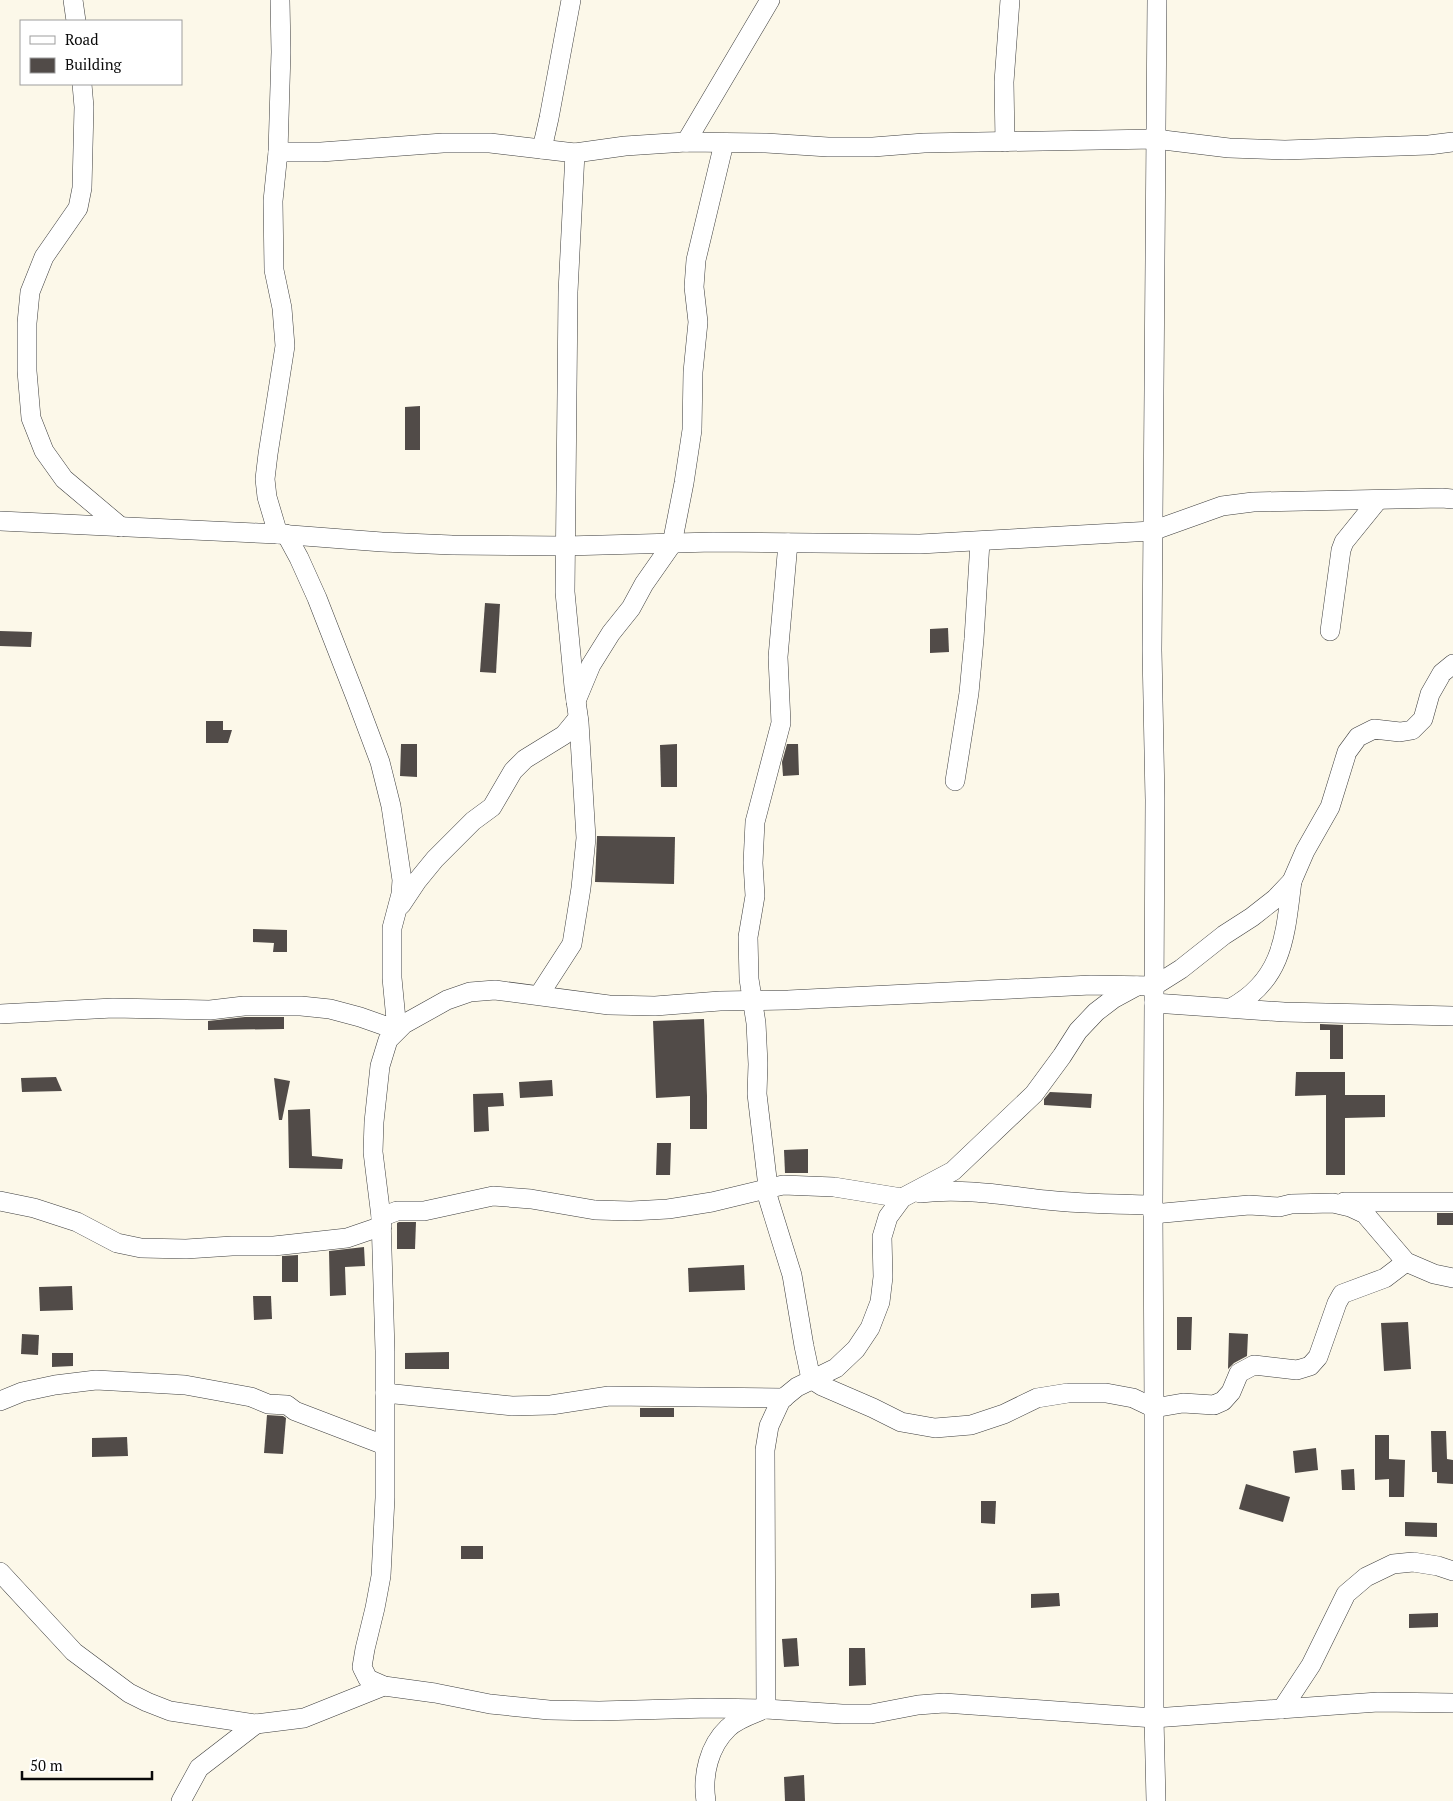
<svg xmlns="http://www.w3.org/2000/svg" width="1453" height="1801" viewBox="0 0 1453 1801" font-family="'PT Serif',serif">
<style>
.building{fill:#514b48}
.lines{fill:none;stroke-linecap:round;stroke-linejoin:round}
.minor-casing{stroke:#3d3d3d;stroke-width:20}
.minor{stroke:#fff;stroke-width:19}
</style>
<rect width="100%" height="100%" fill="#fcf8e9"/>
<g class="building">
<path d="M420 406V450H405V407Z"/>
<path d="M485 603 500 604 496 673 480 672Z"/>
<path d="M948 628 949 652 930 653V629Z"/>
<path d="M0 631 32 632 31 647 0 646Z"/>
<path d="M206 721H223V730H232L228 743H206Z"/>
<path d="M401 744H417V777L400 776Z"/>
<path d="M677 744V787H661L660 745Z"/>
<path d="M787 744H798L799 775 783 776 782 762Z"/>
<path d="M597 836 675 837 674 884 595 882Z"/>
<path d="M253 929 287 930V952H273L274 943 253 942Z"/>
<path d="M245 1017H284V1029L208 1030V1021Z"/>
<path d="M704 1019 707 1096V1129H690V1096L656 1098 653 1021Z"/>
<path d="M1320 1024 1343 1025V1059H1330V1030H1320Z"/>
<path d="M1296 1072H1345V1095H1385V1117L1345 1118V1175H1326V1095L1295 1096Z"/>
<path d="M56 1077 62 1091 22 1092 21 1078Z"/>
<path d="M274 1078 290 1081 282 1120H279Z"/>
<path d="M552 1080 553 1096 520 1098 519 1082Z"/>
<path d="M1050 1092 1092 1094 1091 1108 1044 1105V1099Z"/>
<path d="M503 1093 504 1106 488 1107 489 1131 474 1132 473 1094Z"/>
<path d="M310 1109 312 1156 343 1159 342 1169 289 1168 288 1110Z"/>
<path d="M657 1143H671L670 1175H656Z"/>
<path d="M808 1149V1173H785L784 1150Z"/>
<rect x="1437" y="1213" width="16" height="12"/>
<path d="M399 1222H416L415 1249H397V1223Z"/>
<path d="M364 1247 365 1266 345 1267 346 1295 330 1296 329 1251Z"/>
<path d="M298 1255V1282H282V1256Z"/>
<path d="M744 1265 745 1290 689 1292 688 1268Z"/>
<path d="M72 1286 73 1310 40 1311 39 1287Z"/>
<path d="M253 1296H271L272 1319 254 1320Z"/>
<path d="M1177 1317H1192L1191 1350H1177Z"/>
<path d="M1408 1322 1411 1369 1384 1371 1381 1323Z"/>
<path d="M1229 1333 1248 1334 1247 1356 1234 1363 1228 1369Z"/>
<path d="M22 1334 39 1335 38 1355 21 1354Z"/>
<path d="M449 1352V1369H405V1353Z"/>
<path d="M52 1353H73V1366L52 1367Z"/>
<rect x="640" y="1408" width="34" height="9"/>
<path d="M267 1415 283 1416 286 1418 283 1454 264 1453Z"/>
<path d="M1431 1431H1446L1447 1459 1453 1460V1484L1437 1483V1472H1432Z"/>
<path d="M1375 1435H1389V1459L1405 1460 1404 1497H1389V1479L1375 1480Z"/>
<path d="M127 1437 128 1456 92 1457V1438Z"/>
<path d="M1316 1448 1318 1470 1295 1473 1293 1451Z"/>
<path d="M1354 1469 1355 1490H1342L1341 1470Z"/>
<path d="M1246 1484 1290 1497 1283 1522 1239 1509Z"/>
<path d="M981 1501H996L995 1524 981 1523Z"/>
<path d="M1405 1522 1437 1523V1537L1405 1536Z"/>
<rect x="461" y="1546" width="22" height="13"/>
<path d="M1059 1593 1060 1606 1031 1608V1594Z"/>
<path d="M1438 1613V1627L1409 1628V1614Z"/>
<path d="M797 1638 799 1666 784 1667 782 1639Z"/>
<path d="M849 1648H865L866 1685 849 1686Z"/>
<path d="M804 1775 805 1801H785L784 1777Z"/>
</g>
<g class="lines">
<g class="minor-casing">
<g id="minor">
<path d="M73 0 76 21"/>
<path d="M82 84 84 107 82 188 78 208 44 257 30 292 27 323V371L31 418 44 451 64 479 121 527"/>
<path d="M686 142 770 0"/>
<path d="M1005 142 1004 82 1010 0"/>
<path d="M542 149 549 118 571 0"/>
<path d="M278 152H321L443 143H490L575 153 625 146 686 142 766 143 828 147H873L924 143 1155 139 1229 148 1285 150 1429 145 1453 142"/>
<path d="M0 521 278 534 382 542 452 545 566 546 713 542 920 544 1152 531 1222 506 1253 502 1442 498 1453 499"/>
<path d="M278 534 267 497 265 479 268 454 285 346 282 308 274 270 273 201 278 152 281 52 280 0"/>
<path d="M1330 631 1341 550 1344 542 1378 500"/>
<path d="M1453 664 1442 673 1430 694 1423 719 1412 730 1400 732 1374 729 1358 737 1347 752 1330 807 1305 851 1292 881 1275 899 1252 917 1224 935 1181 969 1154 986 1091 985 788 1000 720 1001 655 1006 609 1005 495 990 470 992 447 1000 404 1024 388 1040 380 1066 374 1122 373 1152 381 1217 385 1351V1498L381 1576 375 1608 365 1649 362 1667 368 1679 384 1686 435 1693 490 1704 549 1710 599 1711 709 1708 766 1709 842 1714H871L918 1705 944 1703 1154 1718 1378 1702 1453 1703"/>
<path d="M576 701 591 665 611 633 631 608 644 584 672 544 684 483 692 430 693 372 698 322 694 287 696 260 724 143"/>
<path d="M955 781 969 693 974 639 980 542"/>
<path d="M401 905 417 881 435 859 473 821 492 807 513 771 525 759 564 735 578 718"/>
<path d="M539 995 572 944 581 888 586 838 579 722 574 687 565 592 568 292 575 153"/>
<path d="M1154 1003 1284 1012 1453 1016"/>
<path d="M1231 1008C1284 979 1285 935 1292 881"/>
<path d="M0 1014 113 1008 210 1010 244 1006H301L330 1009 360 1017 397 1030 392 978V928L401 894 402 880 391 806 380 762 356 698 317 598 299 558 286 534"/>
<path d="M768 1187 757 1094 758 1064 756 1023 749 979 748 937 755 896 753 863 755 822 781 723 778 657 788 543"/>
<path d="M765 1188 792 1275 804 1346 811 1379 822 1386 873 1408 901 1422 935 1428 971 1425 1004 1414 1037 1398 1068 1393H1106L1133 1398 1154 1408 1183 1403 1214 1405 1223 1401 1231 1392 1239 1373 1254 1365 1297 1370 1310 1366 1318 1357 1337 1303 1342 1294 1385 1278 1406 1262"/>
<path d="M920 1193C962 1188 1003 1195 1046 1200 1081 1204 1117 1204 1153 1205"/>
<path d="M0 1201 34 1208 77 1222 117 1243 141 1248 186 1249 232 1246H274L347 1238 382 1226"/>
<path d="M1344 1202H1453"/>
<path d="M1153 1214 1249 1205 1279 1207 1291 1204 1333 1203 1350 1207 1365 1214 1406 1262 1434 1274 1453 1278"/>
<path d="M381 1217 397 1211H424L493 1196 531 1199 595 1210 631 1211 668 1209 712 1202 783 1185 834 1187 902 1198"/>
<path d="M385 1393 512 1406 551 1405 609 1396 784 1398"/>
<path d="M0 1401 22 1392 55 1385 96 1380 185 1385 251 1397 268 1404 287 1405 295 1411 384 1445"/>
<path d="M0 1572 74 1652 129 1693 147 1702 170 1711 256 1724 304 1718 384 1686"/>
<path d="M766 1709 765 1450 769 1426 781 1400 797 1387 836 1368 856 1349 870 1328 880 1302 883 1277 882 1237 888 1217 902 1198 953 1171 1034 1094 1062 1056 1078 1031 1096 1012 1113 999 1137 986"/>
<path d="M1282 1709 1311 1665 1346 1594 1366 1577 1393 1564 1413 1562 1438 1566 1453 1571"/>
<path d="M181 1801 199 1768 256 1724"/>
<path d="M706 1801C702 1775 709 1746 728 1728 736 1720 750 1715 760 1711"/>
<path d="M1156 1801 1154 1718V1408L1153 1205 1155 800 1152 650 1157 0"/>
</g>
</g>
<use href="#minor" class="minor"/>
</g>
<rect x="20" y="20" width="162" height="65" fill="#ffffff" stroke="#9d9d9d"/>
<rect x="30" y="36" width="25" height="8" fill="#ffffff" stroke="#9d9d9d"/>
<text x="65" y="45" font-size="15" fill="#0a0a0a">Road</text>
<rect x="30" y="58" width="25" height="15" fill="#514b48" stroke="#9d9d9d"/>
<text x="65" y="70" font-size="15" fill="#0a0a0a">Building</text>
<path d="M22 1771v8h130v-8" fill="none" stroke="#0a0a0a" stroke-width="2.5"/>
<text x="30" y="1771" font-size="15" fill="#0a0a0a" stroke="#ffffff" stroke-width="4" paint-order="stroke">50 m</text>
</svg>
